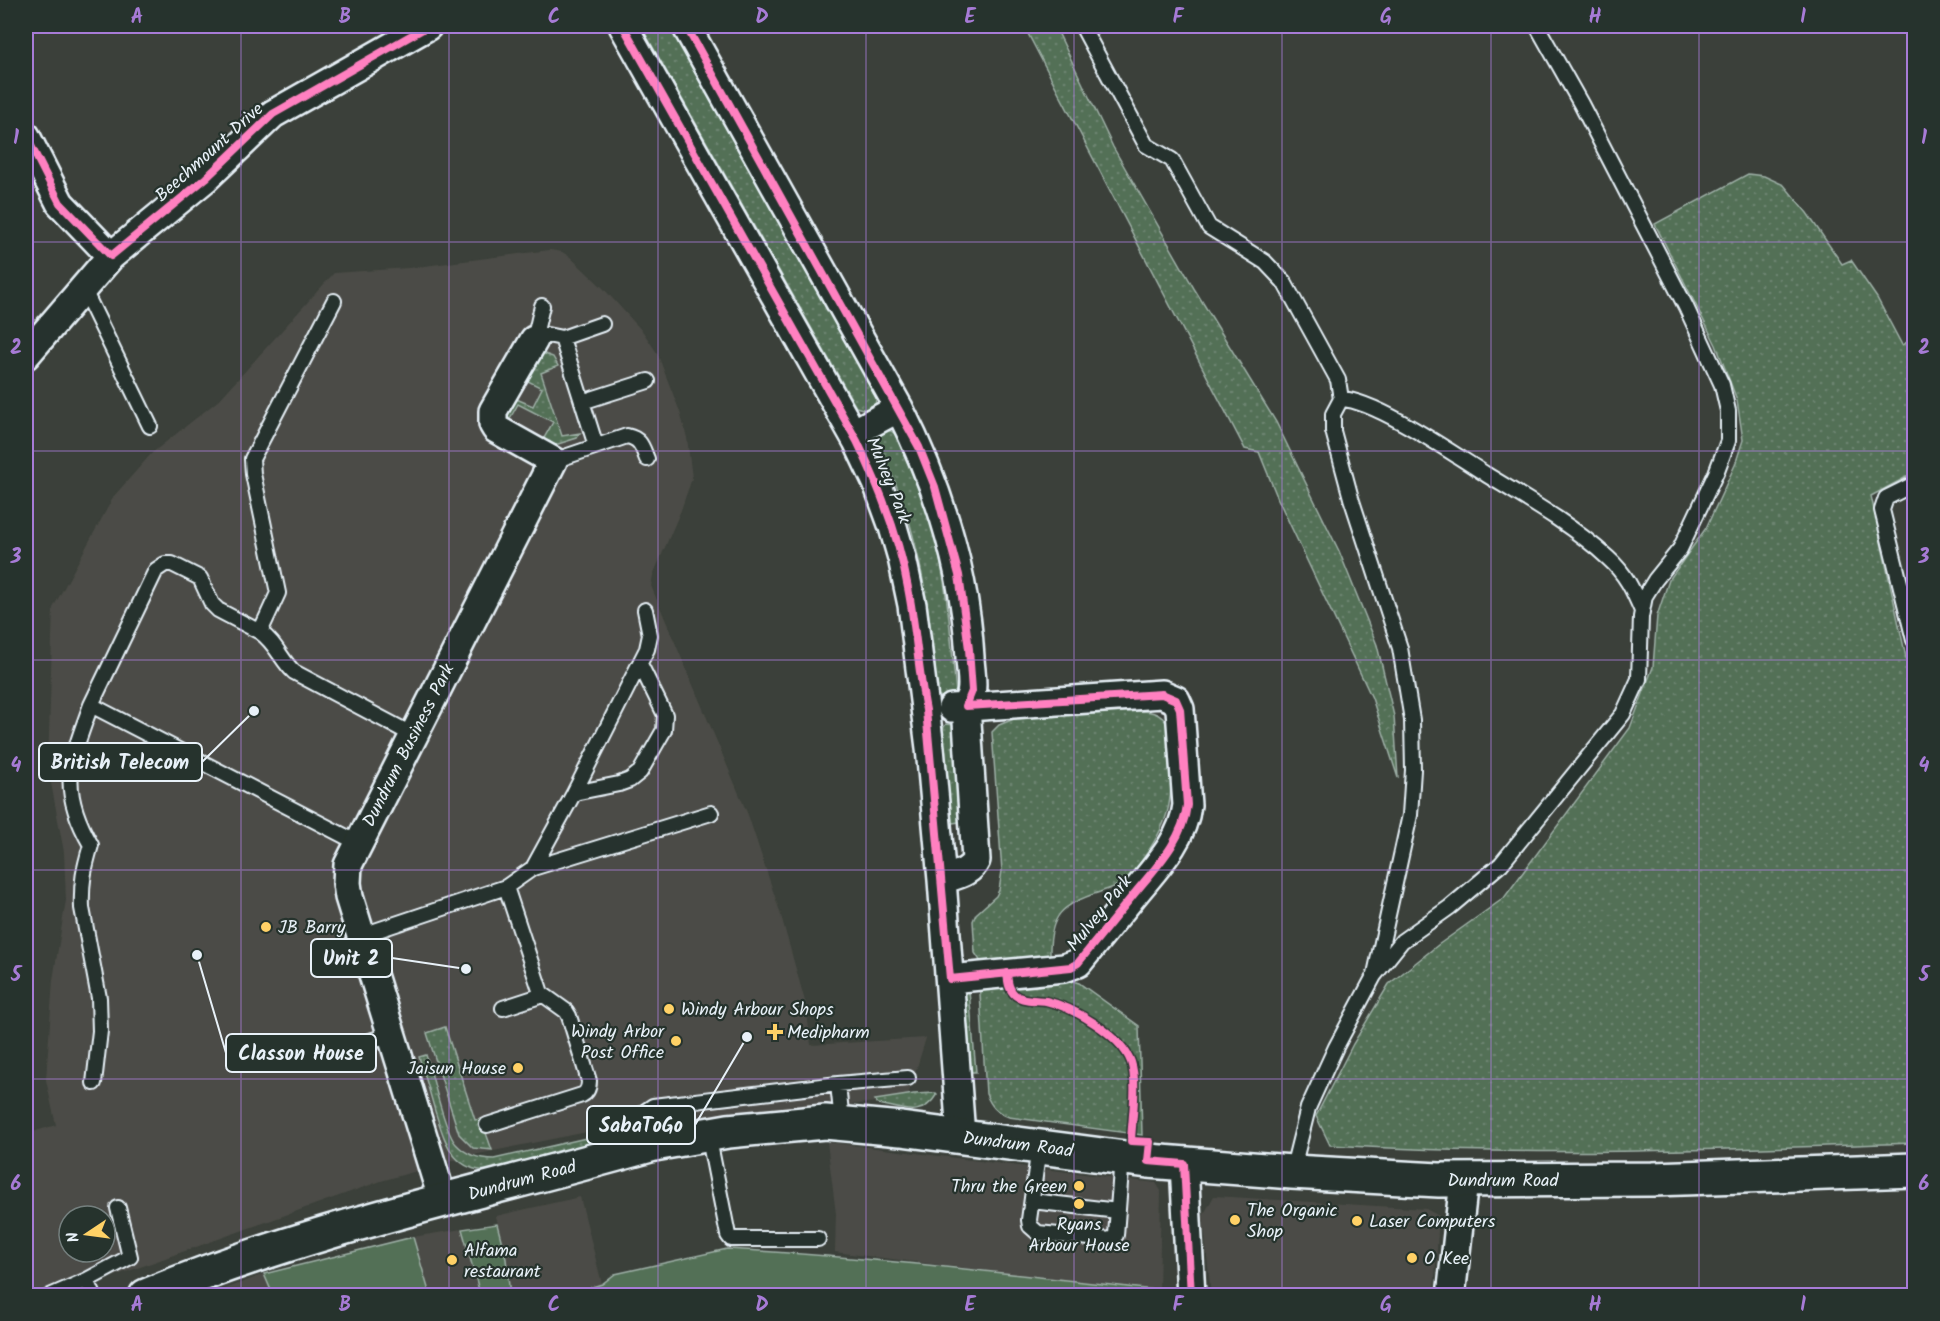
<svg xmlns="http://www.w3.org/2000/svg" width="1940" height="1321" font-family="Kalam,sans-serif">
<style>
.built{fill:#4c4c47;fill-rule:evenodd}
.grass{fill:url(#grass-dots);stroke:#9eb0a7;stroke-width:1.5}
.green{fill:#536f56;stroke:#9eb0a7;stroke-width:1.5}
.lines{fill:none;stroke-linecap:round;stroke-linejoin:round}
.lane-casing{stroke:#e8f1f8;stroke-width:18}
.street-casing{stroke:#e8f1f8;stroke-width:32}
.secondary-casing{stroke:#e8f1f8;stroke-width:38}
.lane{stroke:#26332d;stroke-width:14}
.street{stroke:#26332d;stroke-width:27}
.secondary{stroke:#26332d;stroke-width:33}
.cycleway-casing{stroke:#26332d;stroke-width:11}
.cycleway{stroke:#ff80c0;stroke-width:8}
.grid{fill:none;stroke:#a77bd6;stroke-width:1.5;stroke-opacity:0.55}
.poi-dot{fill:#ffd166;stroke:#26332d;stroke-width:2}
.labels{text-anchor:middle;stroke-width:4.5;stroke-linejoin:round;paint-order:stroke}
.street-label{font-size:18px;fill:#e8f1f8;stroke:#26332d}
.poi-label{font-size:18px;fill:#e8f1f8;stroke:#26332d;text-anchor:start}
.leader{fill:none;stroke:#e8f1f8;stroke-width:2}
.callout-dot{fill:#e8f1f8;stroke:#26332d;stroke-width:2}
.callout{fill:#26332d;stroke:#e8f1f8;stroke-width:2}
.callout-label{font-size:20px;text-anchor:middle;font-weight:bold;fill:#e8f1f8}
.neatline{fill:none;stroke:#a77bd6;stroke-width:2}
.grid-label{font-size:20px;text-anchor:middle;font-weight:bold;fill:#a77bd6}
</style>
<defs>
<pattern id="grass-dots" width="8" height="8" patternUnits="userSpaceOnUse" patternTransform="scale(1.5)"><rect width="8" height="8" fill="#536f56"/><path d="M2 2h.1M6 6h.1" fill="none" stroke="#6c846f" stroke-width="1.8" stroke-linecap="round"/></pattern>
</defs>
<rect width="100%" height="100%" fill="#3b403a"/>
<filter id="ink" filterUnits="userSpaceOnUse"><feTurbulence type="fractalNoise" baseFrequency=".0167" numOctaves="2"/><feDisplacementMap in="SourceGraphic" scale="12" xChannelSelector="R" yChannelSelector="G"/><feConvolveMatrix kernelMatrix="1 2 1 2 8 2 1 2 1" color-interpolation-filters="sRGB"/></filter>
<g filter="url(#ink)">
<!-- built -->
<path class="built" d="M 550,250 L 562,252 L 570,257 L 603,288 L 643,332 L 657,353 L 680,412 L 687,438 L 692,478 L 681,510 L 653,575 L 651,586 L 748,815 L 780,912 L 806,1005 L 811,1045 L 926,1038 L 907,1099 L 602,1129 L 473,1155 L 381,1181 L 112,1277 L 75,1295 L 26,1296 L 26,1134 L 56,1125 L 46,1080 L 53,980 L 66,900 L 64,852 L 48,767 L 53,608 L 114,496 L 152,453 L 219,400 L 334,273 L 409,268 ZM 69,1216 L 105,1216 L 105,1252 L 69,1252 Z
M 827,1142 L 1156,1183 L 1161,1191 L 1159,1292 L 835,1252 L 836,1214 Z
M 1214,1196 L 1426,1209 L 1439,1216 L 1434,1295 L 1211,1295 L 1203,1216 Z
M 580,1197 L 602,1284 L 566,1295 L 510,1295 L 506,1259 L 496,1216 Z
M 462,1229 L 479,1290 L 430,1295 L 413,1237 Z
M 264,1274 L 275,1295 L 207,1296 Z"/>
<!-- grass -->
<path class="grass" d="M 641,26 L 669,26 L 869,384 L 876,398 L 875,407 L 866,410 L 856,407 Z
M 1024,26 L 1055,26 L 1113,147 L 1195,290 L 1276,422 L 1339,551 L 1377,645 L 1394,716 L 1398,778 L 1372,698 L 1278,499 L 1259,452 L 1245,449 Z
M 1748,174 L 1764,176 L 1784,185 L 1807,213 L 1842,264 L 1851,260 L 1877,298 L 1902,345 L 1914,338 L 1914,473 L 1871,496 L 1914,694 L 1914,1143 C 1719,1150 1525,1157 1330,1145 L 1316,1116 L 1353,1044 L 1389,984 L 1438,945 L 1504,898 L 1630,728 L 1653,667 L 1657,616 L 1669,580 L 1706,528 L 1735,465 L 1743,440 L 1737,400 L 1716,345 L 1655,224 Z
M 542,353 L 553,357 L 558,366 L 541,373 L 562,436 L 580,433 L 577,438 L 555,445 L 543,440 L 553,422 L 518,404 L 508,422 L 505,416 L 514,398 L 533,406 L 542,388 L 524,379 Z
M 886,430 L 891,431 L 895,434 C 910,468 925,502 935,537 C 948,588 951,641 956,693 L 949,699 L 939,696 L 937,692 C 933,636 926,582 911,528 C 903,498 890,470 877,442 L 880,432 Z
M 1142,711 C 1159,711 1170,720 1170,738 C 1171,791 1177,810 1145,856 C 1140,863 1135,872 1129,878 C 1121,886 1110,888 1100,892 C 1062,904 1049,915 1050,956 L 983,965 L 975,953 L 973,921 L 976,914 L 996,896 L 999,890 L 1002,871 L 992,732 L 999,725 L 1014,719 Z
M 946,724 L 955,725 L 967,821 L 945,824 L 939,734 Z
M 1066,979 L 1079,983 L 1139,1026 L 1142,1135 L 1009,1117 C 996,1112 991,1106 986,1094 L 980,993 L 987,984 Z
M 969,991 L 976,1072 L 970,1072 L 964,992 Z
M 445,1027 L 475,1120 L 481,1119 L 492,1150 L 473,1148 L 459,1134 L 427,1033 Z
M 426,1055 C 432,1073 445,1133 456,1144 C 466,1155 479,1159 494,1159 L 608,1133 L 592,1144 L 498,1170 C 454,1176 446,1145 435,1111 C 430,1093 425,1075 419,1057 Z
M 936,1093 L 937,1094 C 921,1120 903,1108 878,1104 L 875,1100 L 914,1094 Z"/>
<!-- green -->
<path class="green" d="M 497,1224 L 506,1259 L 510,1295 L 430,1295 L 479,1290 L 462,1229 Z
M 413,1237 L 430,1295 L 273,1295 L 264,1274 Z
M 727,1249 C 874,1257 1019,1275 1165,1291 L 1166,1295 L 566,1295 L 602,1284 L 615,1274 Z"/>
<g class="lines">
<defs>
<path id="lane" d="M 1082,26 L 1146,145 L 1172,160 L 1209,227 L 1265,262 L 1284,282 L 1338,380 L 1341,399
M 83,288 L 150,426
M 334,301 L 252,459 L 253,474 L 278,593 L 260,632 C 276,643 281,660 294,672 L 413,735
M 542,306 L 534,340 L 547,335 L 562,338 L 596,446
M 562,338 L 602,324
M 582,402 L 648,381
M 553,461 L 627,436 C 641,439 642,447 647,459
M 1914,484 L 1886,498 L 1882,510 L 1914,640
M 645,610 L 650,635 L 647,649 L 574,793 L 533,868 L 711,813
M 260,632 L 218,610 L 212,604 L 200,578 L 172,564 L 165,564 L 156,570 L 91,705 L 358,843
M 91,705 C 70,763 58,788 91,845 C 84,869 81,882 82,908 L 99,998 L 100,1031 L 94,1083
M 574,793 L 619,784 L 630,780 L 640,772 L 664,730 L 665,715 L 640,664
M 360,936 L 506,887 L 533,868
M 1375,974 L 1410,815 L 1413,770 L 1412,720 L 1400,648 L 1351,498 L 1333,431 L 1333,414 L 1341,399 C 1376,400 1455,455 1487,475 C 1528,500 1572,525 1608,558 C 1626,574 1633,590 1642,611
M 503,1008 L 543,995
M 344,1049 L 392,1034
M 838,1084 L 842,1122
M 487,1125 L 582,1095 C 588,1092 589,1087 589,1081 L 569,1016 L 566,1011 L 541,993 L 506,887
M 708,1134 L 728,1235 L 731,1239 L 818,1239
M 1039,1147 L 1029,1220 L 1030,1226 L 1038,1233 L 1111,1240 L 1116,1235 L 1122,1157
M 634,1149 L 634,1119 L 653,1106 L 838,1084 L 908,1078
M 1292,1172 L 1308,1108 L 1336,1047 L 1374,976 L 1402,941 L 1450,907 L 1501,864 L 1623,714 L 1639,679 L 1641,617 L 1645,596 L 1655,580 L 1680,549 L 1716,473 L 1728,441 L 1728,411 L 1722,385 L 1686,307 L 1581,104 L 1537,26
M 1032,1201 L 1118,1211
M 87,1280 L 94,1296
M 50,1296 L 87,1280 L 130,1257 L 118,1208"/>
<path id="street" d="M 623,26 L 857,441 L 877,483 L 893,527 L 902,558 L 912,605 L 930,748 L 942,880 L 961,1136
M 686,26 L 899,408 C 938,485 965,569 970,657 C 970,668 974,683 971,694 C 970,698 967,701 966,706 L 976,860 C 970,873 955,875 942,880
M 26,136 L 60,203 L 111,256
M 26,355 L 111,256 L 206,178 L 273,114 L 428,26
M 853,433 L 899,408
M 950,979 L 1064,968 L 1078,963 C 1095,942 1113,920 1130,899 C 1152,871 1183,842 1187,805 L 1180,709 L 1176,700 L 1162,694 L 952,708
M 1184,1164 L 1191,1296
M 443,1201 L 349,897 L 347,883 L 348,865 L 553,461 L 496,429 L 493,424 L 493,411 L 534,340
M 1451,1296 L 1464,1181"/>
<path id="secondary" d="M 146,1296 C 297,1233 457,1198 614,1155 L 654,1144 L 728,1131 L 825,1122 L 901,1129 L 1148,1161 L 1292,1172 L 1439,1180 L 1653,1179 L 1914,1170"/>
</defs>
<!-- lane casing -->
<use href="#lane" class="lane-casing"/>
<!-- street casing -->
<use href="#street" class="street-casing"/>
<!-- secondary casing -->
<use href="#secondary" class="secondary-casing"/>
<!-- lane -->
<use href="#lane" class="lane"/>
<!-- street -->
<use href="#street" class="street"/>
<!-- secondary -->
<use href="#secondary" class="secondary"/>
<defs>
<path id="cycleway" d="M 623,26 L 857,441 C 880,488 899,536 908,588 C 916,628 918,669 926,710 L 950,979 L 1071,967 L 1078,963 C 1095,942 1113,920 1130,899 C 1152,871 1183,842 1187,805 L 1180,709 L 1176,700 L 1162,694 L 966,706 L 972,691 L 969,649 L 959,575 L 935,487 L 919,447 L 686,26
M 26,136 L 60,203 L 111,256 L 206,178 L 273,114 L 428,26
M 1007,973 C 1008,981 1008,989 1015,995 C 1023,1001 1036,1000 1046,1001 C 1073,1007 1121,1035 1131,1062 C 1138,1083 1132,1118 1131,1141 L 1150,1142 L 1148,1161 L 1184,1164 L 1191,1296"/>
</defs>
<!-- cycleway casing -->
<use href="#cycleway" class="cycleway-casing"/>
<!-- cycleway -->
<use href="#cycleway" class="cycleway"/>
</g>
</g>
<!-- grid -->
<path class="grid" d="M 241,26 L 241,1296M 449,26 L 449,1296M 658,26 L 658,1296M 866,26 L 866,1296M 1074,26 L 1074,1296M 1282,26 L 1282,1296M 1491,26 L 1491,1296M 1699,26 L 1699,1296M 26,242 L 1914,242M 26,451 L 1914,451M 26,660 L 1914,660M 26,870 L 1914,870M 26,1079 L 1914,1079"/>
<!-- markers -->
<g class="poi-dot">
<circle cx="266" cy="927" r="6"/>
<circle cx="669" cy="1009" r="6"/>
<path d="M772 1023h6v6h6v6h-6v6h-6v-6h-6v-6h6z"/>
<circle cx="676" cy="1041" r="6"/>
<circle cx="518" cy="1068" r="6"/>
<circle cx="1079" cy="1186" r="6"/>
<circle cx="1079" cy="1204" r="6"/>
<circle cx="1235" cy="1220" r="6"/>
<circle cx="1357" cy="1221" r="6"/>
<circle cx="1412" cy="1258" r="6"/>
<circle cx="452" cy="1260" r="6"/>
</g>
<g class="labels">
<!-- street labels -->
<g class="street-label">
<text transform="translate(209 152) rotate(-42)" y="6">Beechmount Drive</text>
<text transform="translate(889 480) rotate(68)" y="6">Mulvey Park</text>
<text transform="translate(408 745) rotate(-63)" y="6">Dundrum Business Park</text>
<text transform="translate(1099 913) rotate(-51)" y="6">Mulvey Park</text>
<text transform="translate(1018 1144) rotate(7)" y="6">Dundrum Road</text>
<text transform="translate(522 1180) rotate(-15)" y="6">Dundrum Road</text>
<text x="1503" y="1186">Dundrum Road</text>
</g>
<!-- poi labels -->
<g class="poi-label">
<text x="278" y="933">JB Barry</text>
<text x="681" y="1015">Windy Arbour Shops</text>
<text x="664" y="1037" text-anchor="end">Windy Arbor<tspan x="664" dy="21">Post Office</tspan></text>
<text x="787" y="1038">Medipharm</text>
<text x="506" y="1074" text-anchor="end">Jaisun House</text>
<text x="1067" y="1192" text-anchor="end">Thru the Green</text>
<text x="1247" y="1216">The Organic<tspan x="1247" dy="21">Shop</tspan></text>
<text x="1369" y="1227">Laser Computers</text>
<text x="1079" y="1230" text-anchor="middle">Ryans<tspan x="1079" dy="21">Arbour House</tspan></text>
<text x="464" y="1256">Alfama<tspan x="464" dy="21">restaurant</tspan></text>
<text x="1424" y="1264">O Kee</text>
</g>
</g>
<!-- callouts -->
<path class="leader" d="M254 711L202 762M466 969L392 958M197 955L226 1053M747 1037L695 1125"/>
<g class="callout-dot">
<circle cx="254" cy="711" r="6"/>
<circle cx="466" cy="969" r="6"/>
<circle cx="197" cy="955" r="6"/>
<circle cx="747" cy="1037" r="6"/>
</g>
<g class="callout">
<rect x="39" y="743" width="163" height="38" rx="6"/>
<rect x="311" y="939" width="81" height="38" rx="6"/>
<rect x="226" y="1034" width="150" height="38" rx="6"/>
<rect x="587" y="1106" width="108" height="38" rx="6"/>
</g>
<g class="callout-label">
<text x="120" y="769">British Telecom</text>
<text x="351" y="965">Unit 2</text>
<text x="301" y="1060">Classon House</text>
<text x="641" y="1132">SabaToGo</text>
</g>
<!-- margin -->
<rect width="1940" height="1321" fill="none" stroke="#26332d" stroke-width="66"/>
<!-- north arrow -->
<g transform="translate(87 1234) rotate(257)"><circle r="28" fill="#26332d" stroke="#747f7e" stroke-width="1.5"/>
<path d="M0-4.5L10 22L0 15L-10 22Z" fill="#ffd166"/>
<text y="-9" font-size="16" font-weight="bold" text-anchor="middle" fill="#e8f1f8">N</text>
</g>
<rect x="33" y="33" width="1874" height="1255" class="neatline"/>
<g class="grid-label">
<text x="137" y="23">A</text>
<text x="345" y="23">B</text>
<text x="554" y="23">C</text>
<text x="762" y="23">D</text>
<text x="970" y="23">E</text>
<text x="1178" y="23">F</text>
<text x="1386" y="23">G</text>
<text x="1595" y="23">H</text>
<text x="1803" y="23">I</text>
<text x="16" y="144">1</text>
<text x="1924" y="144">1</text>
<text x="16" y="354">2</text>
<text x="1924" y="354">2</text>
<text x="16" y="563">3</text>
<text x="1924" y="563">3</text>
<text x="16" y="772">4</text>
<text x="1924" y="772">4</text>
<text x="16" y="981">5</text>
<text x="1924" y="981">5</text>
<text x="16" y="1190">6</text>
<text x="1924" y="1190">6</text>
<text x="137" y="1311">A</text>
<text x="345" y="1311">B</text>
<text x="554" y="1311">C</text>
<text x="762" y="1311">D</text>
<text x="970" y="1311">E</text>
<text x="1178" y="1311">F</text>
<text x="1386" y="1311">G</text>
<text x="1595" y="1311">H</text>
<text x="1803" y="1311">I</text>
</g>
</svg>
